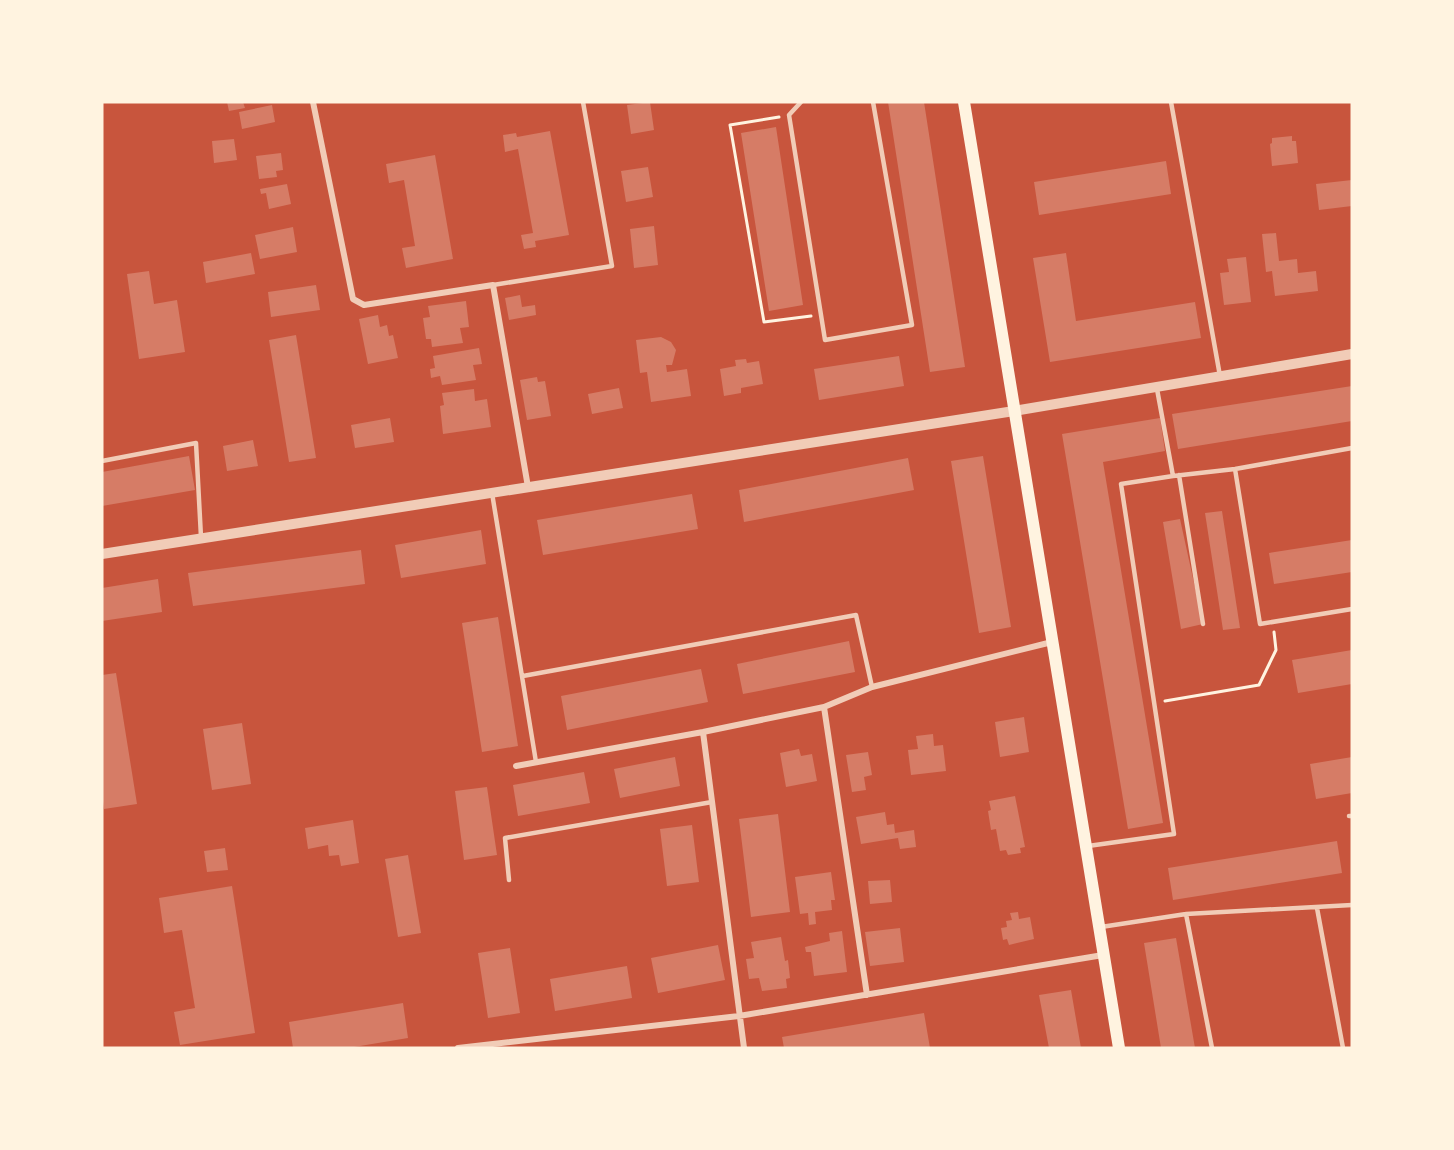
<svg xmlns="http://www.w3.org/2000/svg" width="1454" height="1150" font-family="'Noto Serif',serif">
<style>
.building{fill:#d67c66}
.lines{fill:none;stroke-linecap:round;stroke-linejoin:round}
.path{stroke:#fff3e0;stroke-width:3}
.service{stroke:#f1ccb7;stroke-width:4.5}
.minor{stroke:#f1ccb7;stroke-width:6}
.tertiary{stroke:#f1ccb7;stroke-width:10}
.secondary{stroke:#fff3e0;stroke-width:12}
</style>
<rect width="100%" height="100%" fill="#c8553d"/>
<!-- building -->
<path class="building" d="M 227,102 L 243,102 L 245,108 L 229,111 Z
M 650,102 L 654,130 L 631,134 L 627,105 Z
M 888,102 L 924,102 L 965,367 L 930,372 Z
M 272,105 L 275,122 L 242,129 L 239,112 Z
M 776,127 L 803,305 L 769,311 L 741,133 Z
M 550,131 L 569,235 L 535,241 L 536,247 L 524,249 L 521,235 L 533,233 L 518,149 L 505,152 L 503,135 L 516,133 L 517,137 Z
M 1292,136 L 1292,141 L 1296,141 L 1298,163 L 1272,166 L 1270,144 L 1272,143 L 1272,138 Z
M 234,139 L 237,160 L 214,163 L 212,141 Z
M 281,153 L 283,170 L 276,171 L 277,177 L 259,179 L 256,156 Z
M 435,155 L 453,259 L 406,268 L 402,248 L 415,246 L 404,180 L 389,183 L 386,164 Z
M 1166,161 L 1171,194 L 1039,215 L 1034,182 Z
M 648,167 L 653,197 L 626,202 L 621,171 Z
M 1352,180 L 1352,206 L 1319,210 L 1316,184 Z
M 287,184 L 291,204 L 269,209 L 266,193 L 261,194 L 260,189 Z
M 654,226 L 658,265 L 634,268 L 630,229 Z
M 293,227 L 297,252 L 260,259 L 255,235 Z
M 1276,233 L 1279,261 L 1297,259 L 1298,273 L 1316,271 L 1318,291 L 1275,296 L 1272,271 L 1266,272 L 1262,234 Z
M 251,253 L 255,274 L 206,283 L 203,262 Z
M 1066,253 L 1076,321 L 1195,302 L 1201,338 L 1050,362 L 1033,258 Z
M 1246,257 L 1251,302 L 1224,305 L 1220,273 L 1229,272 L 1227,259 Z
M 149,271 L 154,304 L 177,300 L 185,352 L 139,359 L 127,274 Z
M 316,285 L 320,310 L 271,317 L 268,292 Z
M 520,295 L 522,307 L 535,305 L 536,315 L 509,320 L 505,298 Z
M 466,301 L 469,327 L 460,328 L 463,343 L 432,347 L 431,339 L 426,339 L 423,318 L 430,317 L 428,306 Z
M 378,315 L 380,327 L 387,325 L 389,336 L 393,335 L 398,358 L 368,364 L 359,319 Z
M 296,335 L 316,458 L 289,462 L 269,340 Z
M 661,337 L 671,342 L 676,350 L 672,365 L 666,365 L 667,372 L 687,369 L 691,396 L 651,402 L 647,372 L 640,373 L 636,340 Z
M 479,348 L 482,364 L 473,365 L 476,380 L 442,385 L 440,376 L 431,378 L 430,369 L 435,368 L 433,356 Z
M 899,356 L 904,386 L 819,400 L 814,369 Z
M 746,359 L 747,363 L 759,361 L 763,384 L 741,388 L 741,393 L 724,396 L 720,369 L 736,366 L 735,360 Z
M 537,377 L 538,382 L 545,381 L 551,416 L 527,420 L 520,380 Z
M 1352,386 L 1352,421 L 1178,449 L 1172,414 Z
M 619,388 L 623,408 L 592,414 L 588,394 Z
M 474,389 L 475,401 L 487,399 L 491,427 L 443,434 L 440,406 L 444,405 L 442,393 Z
M 390,418 L 394,442 L 355,448 L 351,425 Z
M 1160,418 L 1165,451 L 1103,462 L 1163,823 L 1128,829 L 1062,434 Z
M 253,440 L 258,466 L 227,471 L 223,446 Z
M 189,456 L 195,490 L 102,506 L 102,472 Z
M 983,456 L 1011,627 L 979,633 L 951,461 Z
M 908,458 L 914,490 L 744,522 L 739,490 Z
M 692,494 L 698,529 L 543,555 L 537,520 Z
M 1222,511 L 1240,628 L 1223,630 L 1205,513 Z
M 1180,519 L 1203,624 L 1181,629 L 1163,522 Z
M 481,530 L 486,564 L 401,578 L 395,545 Z
M 1352,540 L 1352,572 L 1274,584 L 1269,553 Z
M 361,550 L 365,584 L 193,606 L 188,573 Z
M 158,579 L 162,612 L 102,621 L 102,588 Z
M 498,617 L 518,746 L 482,752 L 462,623 Z
M 849,641 L 855,672 L 743,694 L 737,664 Z
M 1352,650 L 1352,684 L 1298,693 L 1292,660 Z
M 701,669 L 708,702 L 567,730 L 561,696 Z
M 116,673 L 137,804 L 104,809 L 102,794 L 102,675 Z
M 1024,717 L 1029,752 L 1000,757 L 995,722 Z
M 242,723 L 251,784 L 212,790 L 203,729 Z
M 933,734 L 934,746 L 943,745 L 946,771 L 911,775 L 908,750 L 918,749 L 916,736 Z
M 799,749 L 801,756 L 812,754 L 817,781 L 786,787 L 780,753 Z
M 868,752 L 872,775 L 864,777 L 866,790 L 852,792 L 846,755 Z
M 675,757 L 680,786 L 620,798 L 614,769 Z
M 1352,757 L 1352,793 L 1316,799 L 1310,764 Z
M 584,772 L 590,803 L 518,816 L 513,785 Z
M 487,787 L 497,855 L 464,860 L 455,791 Z
M 1015,796 L 1025,847 L 1020,848 L 1021,853 L 1008,855 L 1006,850 L 1000,851 L 996,829 L 991,830 L 988,811 L 991,810 L 989,801 Z
M 885,812 L 887,825 L 894,824 L 895,833 L 914,830 L 916,847 L 900,849 L 898,838 L 861,844 L 856,817 Z
M 778,814 L 790,912 L 751,917 L 739,819 Z
M 353,820 L 359,863 L 341,866 L 339,855 L 329,856 L 328,845 L 308,849 L 305,828 Z
M 692,825 L 699,882 L 667,886 L 660,829 Z
M 1337,841 L 1342,873 L 1173,900 L 1168,868 Z
M 225,848 L 228,870 L 207,872 L 204,851 Z
M 408,855 L 421,933 L 398,937 L 385,859 Z
M 831,872 L 835,900 L 831,900 L 832,910 L 815,912 L 816,924 L 809,925 L 808,913 L 800,914 L 795,877 Z
M 890,880 L 892,902 L 870,904 L 868,881 Z
M 232,886 L 255,1033 L 180,1045 L 174,1012 L 195,1008 L 182,930 L 164,933 L 159,898 Z
M 1018,912 L 1019,919 L 1030,917 L 1034,939 L 1009,945 L 1007,939 L 1003,940 L 1001,928 L 1007,927 L 1006,921 L 1012,920 L 1010,913 Z
M 900,928 L 904,962 L 870,966 L 865,932 Z
M 842,931 L 847,972 L 814,976 L 811,952 L 806,952 L 805,947 L 830,941 L 829,933 Z
M 781,937 L 785,961 L 788,960 L 790,978 L 786,979 L 787,988 L 762,991 L 759,978 L 749,979 L 746,959 L 754,958 L 751,942 Z
M 1176,938 L 1195,1048 L 1161,1048 L 1144,943 Z
M 718,945 L 725,980 L 658,993 L 651,958 Z
M 510,948 L 520,1013 L 488,1018 L 478,953 Z
M 627,966 L 632,998 L 555,1011 L 550,979 Z
M 1071,990 L 1081,1048 L 1049,1048 L 1039,995 Z
M 403,1003 L 408,1038 L 348,1048 L 293,1048 L 289,1022 Z
M 924,1013 L 930,1048 L 784,1048 L 782,1037 Z"/>
<g class="lines">
<!-- path -->
<path class="path" d="M 779,117 L 730,125 L 764,322 L 811,316
M 1165,701 L 1259,685 L 1276,650 L 1274,632"/>
<!-- service -->
<path class="service" d="M 801,102 L 789,115 L 825,340 L 912,325 L 873,102
M 1171,102 L 1220,376
M 493,285 L 612,266 L 583,102
M 102,461 L 196,443 L 201,537
M 1235,469 L 1260,624 L 1352,609
M 1179,475 L 1203,624
M 1173,476 L 1235,469 L 1352,448
M 492,493 L 536,762
M 523,676 L 856,615 L 872,687
M 1349,816 L 1352,816
M 1088,846 L 1174,834 L 1121,484 L 1173,476 L 1157,389
M 509,880 L 505,838 L 712,802
M 1317,908 L 1343,1048
M 1186,914 L 1212,1048
M 1101,927 L 1186,914 L 1352,905"/>
<!-- minor -->
<path class="minor" d="M 313,102 L 353,299 L 364,305 L 493,285 L 528,487
M 824,707 L 867,995
M 703,732 L 744,1048
M 516,766 L 703,732 L 824,707 L 872,687 L 1052,642
M 458,1048 L 739,1016 L 1103,955"/>
<!-- tertiary -->
<path class="tertiary" d="M 102,554 L 1014,411 L 1352,354"/>
<!-- secondary -->
<path class="secondary" d="M 964,102 L 1119,1048"/>
</g>
<!-- border -->
<rect width="1454" height="1150" fill="none" stroke="#fff3e0" stroke-width="207"/>
</svg>
